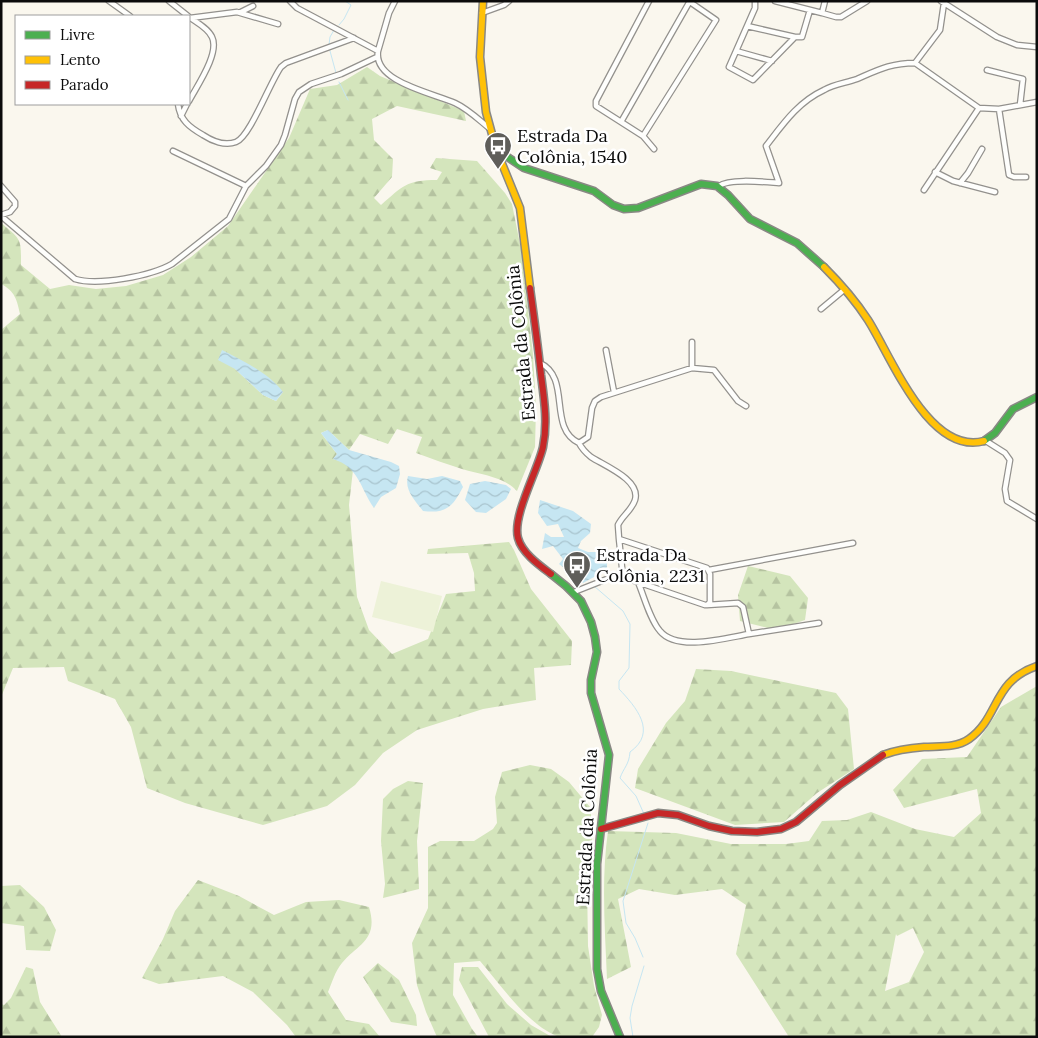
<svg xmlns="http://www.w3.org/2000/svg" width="1038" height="1038" font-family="Lora,serif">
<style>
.forest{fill:url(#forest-firs);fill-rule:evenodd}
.pitch{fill:#edf2d8}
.water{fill:url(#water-waves)}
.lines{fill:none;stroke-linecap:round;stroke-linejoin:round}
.stream{stroke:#c6e6f2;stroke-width:1}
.street-casing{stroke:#93918d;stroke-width:7}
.fast-casing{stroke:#898884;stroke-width:9}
.slow-casing{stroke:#898884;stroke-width:9}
.jam-casing{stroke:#898884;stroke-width:9}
.street{stroke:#fefefc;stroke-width:4.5}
.fast{stroke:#4caf50;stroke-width:6}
.slow{stroke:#ffc107;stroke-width:6}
.jam{stroke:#c62828;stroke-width:6}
.labels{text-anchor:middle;stroke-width:5;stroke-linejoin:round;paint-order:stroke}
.poi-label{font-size:18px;fill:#0b0b0b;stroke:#fff;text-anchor:start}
.street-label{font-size:18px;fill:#0b0b0b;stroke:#fff}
</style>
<defs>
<pattern id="forest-firs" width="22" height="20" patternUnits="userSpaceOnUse" patternTransform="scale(1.25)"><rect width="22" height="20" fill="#d4e5bc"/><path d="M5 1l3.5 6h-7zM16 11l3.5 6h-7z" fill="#b5c3a0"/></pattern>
<pattern id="water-waves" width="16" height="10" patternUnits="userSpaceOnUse" patternTransform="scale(1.25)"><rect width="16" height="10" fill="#c6e6f2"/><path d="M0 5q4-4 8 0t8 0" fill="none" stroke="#a9c4ce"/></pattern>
</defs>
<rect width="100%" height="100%" fill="#faf7ee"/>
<!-- forest -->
<path class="forest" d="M 367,67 L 380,76 L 464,111 L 466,121 L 397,106 L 372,119 L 374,140 L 393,159 L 392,177 L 374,198 L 381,205 C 403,186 406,180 437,180 L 442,172 L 430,168 L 436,158 L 477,161 L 505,193 L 512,204 L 521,249 L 533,354 L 536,408 L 535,447 L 517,491 C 503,476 481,475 462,469 C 447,464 432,459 416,453 L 422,437 L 397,429 L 388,444 L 360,434 L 349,450 L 328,430 L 321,433 L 337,454 L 333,459 L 344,462 L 353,470 L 349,505 L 357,597 L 369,630 L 392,654 L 428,639 L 446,594 L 475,591 L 474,573 L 468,553 L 427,554 L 428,549 L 509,542 L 514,550 L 531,589 L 572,641 L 571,665 L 534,668 L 536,700 L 483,709 L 417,730 L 383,753 L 355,785 L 327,806 L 263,825 L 185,803 L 147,788 L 131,727 L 115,699 L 68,681 L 64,667 L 13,668 L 1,697 L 1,330 L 20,314 C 17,300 15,291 1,284 L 1,223 C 22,240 21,239 21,265 L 50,289 L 69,285 L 96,289 L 126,286 L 163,275 L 191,257 L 228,226 L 289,138 L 310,89 L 337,85 ZM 235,369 L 283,392 L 276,401 L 263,395 Z
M 748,566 L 790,576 L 808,598 L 805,620 L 776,630 L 740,621 L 738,595 Z
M 696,669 L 731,671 L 836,693 L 848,709 L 854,769 L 817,793 L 784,822 L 735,825 L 635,788 L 638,769 L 666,723 L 685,701 Z
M 1037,686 L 1037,1037 L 789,1037 L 736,954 L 746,905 L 722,889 L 675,895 L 639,889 L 618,899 L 631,967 L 607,979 C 605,930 601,880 608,831 L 676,833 L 731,844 L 786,844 L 809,841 L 822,821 L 847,820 L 871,812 L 915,829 L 954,837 L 981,813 L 977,789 L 904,808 L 893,790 L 922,759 L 967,757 L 1001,707 ZM 913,928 L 924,952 L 909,982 L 885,991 L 896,934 L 897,936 Z
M 530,765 L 551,769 L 569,782 L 590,807 L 593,831 L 587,880 L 588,946 L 594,986 L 602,1015 L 599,1027 L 592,1037 C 582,1037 567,1038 557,1036 C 528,1025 500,984 480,961 L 454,963 L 453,995 L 472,1029 L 478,1037 L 437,1037 L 426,1012 L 417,985 L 412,943 L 428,908 L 428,847 L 440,841 L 474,841 L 493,829 L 497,823 L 495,797 L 502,772 Z
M 408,781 L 423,783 L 417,841 L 419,889 L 383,898 L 385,884 L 381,841 L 383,799 L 393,789 Z
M 198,880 L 239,896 L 274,915 L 306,902 L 339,900 L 369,907 C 379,940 358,944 342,963 C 335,971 332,983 328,992 L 346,1020 L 369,1024 L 380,1037 L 296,1037 L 287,1025 L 253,992 L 223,976 L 159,984 L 142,978 L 163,939 L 175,911 Z
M 20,885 L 44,907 L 56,930 L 50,951 L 26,950 L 24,926 L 1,923 L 1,886 Z
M 378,963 L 399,980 L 416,1015 L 417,1026 L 391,1022 L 363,977 Z
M 26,967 L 33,969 L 40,1002 L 62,1037 L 1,1037 L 1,1004 L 4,1005 L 11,998 Z
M 462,967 L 478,967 L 507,1004 L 531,1025 L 552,1037 L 489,1037 L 459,980 Z"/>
<!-- pitch -->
<path class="pitch" d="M 381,581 L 442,596 L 433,632 L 372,617 Z"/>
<!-- water -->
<path class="water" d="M 222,350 C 243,361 269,373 283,392 L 276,401 L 263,395 L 235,369 L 218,360 Z
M 328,430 L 349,450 L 391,462 L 399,466 L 400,474 L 396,488 L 381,497 L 374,508 C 360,488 359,467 333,459 L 337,454 L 321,433 Z
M 408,476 L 427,479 L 442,476 L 460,481 L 463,487 C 453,506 447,514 423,511 C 415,500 404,490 408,476 Z
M 485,481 L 506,485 L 511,489 L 506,499 L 486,513 L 476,512 L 465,500 L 470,484 Z
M 540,500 L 573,511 L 591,524 L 590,533 L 581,541 L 578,548 L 588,552 L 597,552 L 607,562 L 607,570 L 583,583 L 559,564 L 563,559 L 553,546 L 542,549 L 545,533 L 551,537 L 564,537 L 558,524 L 547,526 L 538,513 Z"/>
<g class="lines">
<!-- stream -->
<path class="stream" d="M 339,25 L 344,19 L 351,5 L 345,1
M 329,45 L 330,37 L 334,30
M 330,51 L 336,73
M 339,82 L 348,100
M 594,586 L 623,611 L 630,624 L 629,668 L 619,681 L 619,689 C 636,707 658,732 630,752 C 629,765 624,767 620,778 L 636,796 L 644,814
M 643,957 L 635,938 L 626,923 L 623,901 L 648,823
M 633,1037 L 630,1018 L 632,1006 L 644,966"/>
<defs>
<path id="street" d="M 109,1 L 130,16
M 169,1 L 188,16
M 290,1 L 297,8 L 378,51
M 395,1 L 389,13 L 378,51 C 373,82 433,93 455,103 C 468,109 478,119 489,128
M 649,1 L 596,101 L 596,106 L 643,136 L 654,149
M 755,1 L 755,8 L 729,67 L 753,80 L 795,37 L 802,37 L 810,10
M 775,1 L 822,13
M 825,1 L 822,13 L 836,17 L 841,17 L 867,1
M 941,1 L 997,37 L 1017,45 L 1037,47
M 241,12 L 253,6
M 482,13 L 504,5 L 509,1
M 189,17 C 196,22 208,28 212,37 C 220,53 197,86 189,101
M 190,18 L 237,12 L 278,24
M 747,26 L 795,37
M 736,51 L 772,61
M 915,63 L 979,108 L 999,109 L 1037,102
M 987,70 L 1023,79 L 1020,105
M 178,104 C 180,120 189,127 203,135 C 212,141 225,146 236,142 C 250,137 270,82 281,67 L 286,63 L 354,38
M 999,109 L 1009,175 L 1014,177 L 1026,177
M 181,116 L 187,104
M 621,122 L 690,1
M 643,136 L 716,20 L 690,2
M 173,151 L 246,186
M 935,172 L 953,181 L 995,192
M 960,183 L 968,173 L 982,149
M 1,186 L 15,202 L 15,206 L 10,212 L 1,215
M 719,186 C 730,178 765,182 779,183 L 766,146 C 783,124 798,102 824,90 C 834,84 846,83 857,79 C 878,70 891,63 915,63 L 940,30 L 944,3
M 924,190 L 979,108
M 1,216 L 75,279 C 98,286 151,276 172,264 L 229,219 L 246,186 L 266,166 L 281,145 L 285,135 L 295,99 L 299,92 L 311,84 L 341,74 L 377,57
M 821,309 L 845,289
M 606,350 L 614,392
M 540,363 C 572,378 547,428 579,443 L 588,437 L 592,408 L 595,401 L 601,397 L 692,368 L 714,370 L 738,401 L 746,406
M 692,368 L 692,342
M 986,441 L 1005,453 L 1010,460 L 1005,489 L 1007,501 L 1037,519
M 619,539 L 623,577
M 709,570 L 853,543
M 638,582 C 644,596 650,620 660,631 C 677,652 726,638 749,634
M 574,592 L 617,575 L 705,605 L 707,605 L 710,602 L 710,574 L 707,568 L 619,539 L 618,525 C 622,516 632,510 635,500 C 641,480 605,466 591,457 C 586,453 582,449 579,443
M 707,605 L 738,603 L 743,607 L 749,634 L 819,623"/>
<path id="fast" d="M 497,150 L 524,168 L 594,191 L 613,205 L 624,209 L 638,208 L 701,184 L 717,186 L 728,195 L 750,219 L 797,243 L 824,267
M 984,441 L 995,433 L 1013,409 L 1037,397
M 551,574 L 566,586 L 581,601 L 591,622 L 595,637 L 597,652 L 591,680 L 591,693 L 609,755 L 597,864 L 597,969 L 601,991 L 620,1037"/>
<path id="slow" d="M 483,1 L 480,57 L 486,112 L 496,149 L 520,208 L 530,288
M 824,267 C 840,283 855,300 868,320 C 891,356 929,456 984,441
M 883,755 C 896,750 910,748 924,747 C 939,746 956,748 969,739 C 1000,717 992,681 1037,666"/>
<path id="jam" d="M 530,288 C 534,317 538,346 541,375 C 544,398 548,423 543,447 C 538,470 512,516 518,538 C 522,553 539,565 551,574
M 601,829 L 658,813 L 678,815 L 709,826 L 732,831 L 757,832 L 781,829 L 796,822 L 840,785 L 883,755"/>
</defs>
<!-- street casing -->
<use href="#street" class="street-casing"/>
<!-- fast casing -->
<use href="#fast" class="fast-casing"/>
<!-- slow casing -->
<use href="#slow" class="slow-casing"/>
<!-- jam casing -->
<use href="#jam" class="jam-casing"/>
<!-- street -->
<use href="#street" class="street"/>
<!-- fast -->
<use href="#fast" class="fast"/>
<!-- slow -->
<use href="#slow" class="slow"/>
<!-- jam -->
<use href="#jam" class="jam"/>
</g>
<!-- icons -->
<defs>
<symbol id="bus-pin" viewBox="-11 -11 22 30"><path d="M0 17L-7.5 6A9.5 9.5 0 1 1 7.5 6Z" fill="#5f5e5a" stroke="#fff"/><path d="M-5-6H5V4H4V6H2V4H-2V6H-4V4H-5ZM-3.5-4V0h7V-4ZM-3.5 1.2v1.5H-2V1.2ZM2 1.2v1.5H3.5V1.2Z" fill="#fff"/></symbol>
</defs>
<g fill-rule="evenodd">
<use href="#bus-pin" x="482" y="130" width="32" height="43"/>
<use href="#bus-pin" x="561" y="549" width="32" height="43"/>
</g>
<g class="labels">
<!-- poi labels -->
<g class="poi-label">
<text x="517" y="142">Estrada Da<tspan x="517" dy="21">Colônia, 1540</tspan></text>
<text x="596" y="561">Estrada Da<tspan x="596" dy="21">Colônia, 2231</tspan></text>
</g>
<!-- street labels -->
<g class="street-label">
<text transform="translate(521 343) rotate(-96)" y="6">Estrada da Colônia</text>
<text transform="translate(587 827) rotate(-87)" y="6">Estrada da Colônia</text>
</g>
</g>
<!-- border -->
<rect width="1038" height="1038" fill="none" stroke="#0b0b0b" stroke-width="5"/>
<!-- legend -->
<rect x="15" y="15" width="175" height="90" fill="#ffffff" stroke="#9d9d9d"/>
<rect x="25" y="31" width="25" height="8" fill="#4caf50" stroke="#9d9d9d"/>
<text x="60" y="40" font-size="15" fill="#0b0b0b">Livre</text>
<rect x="25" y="56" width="25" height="8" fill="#ffc107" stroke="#9d9d9d"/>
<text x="60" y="65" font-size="15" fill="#0b0b0b">Lento</text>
<rect x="25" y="81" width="25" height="8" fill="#c62828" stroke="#9d9d9d"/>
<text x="60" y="90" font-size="15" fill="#0b0b0b">Parado</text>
</svg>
